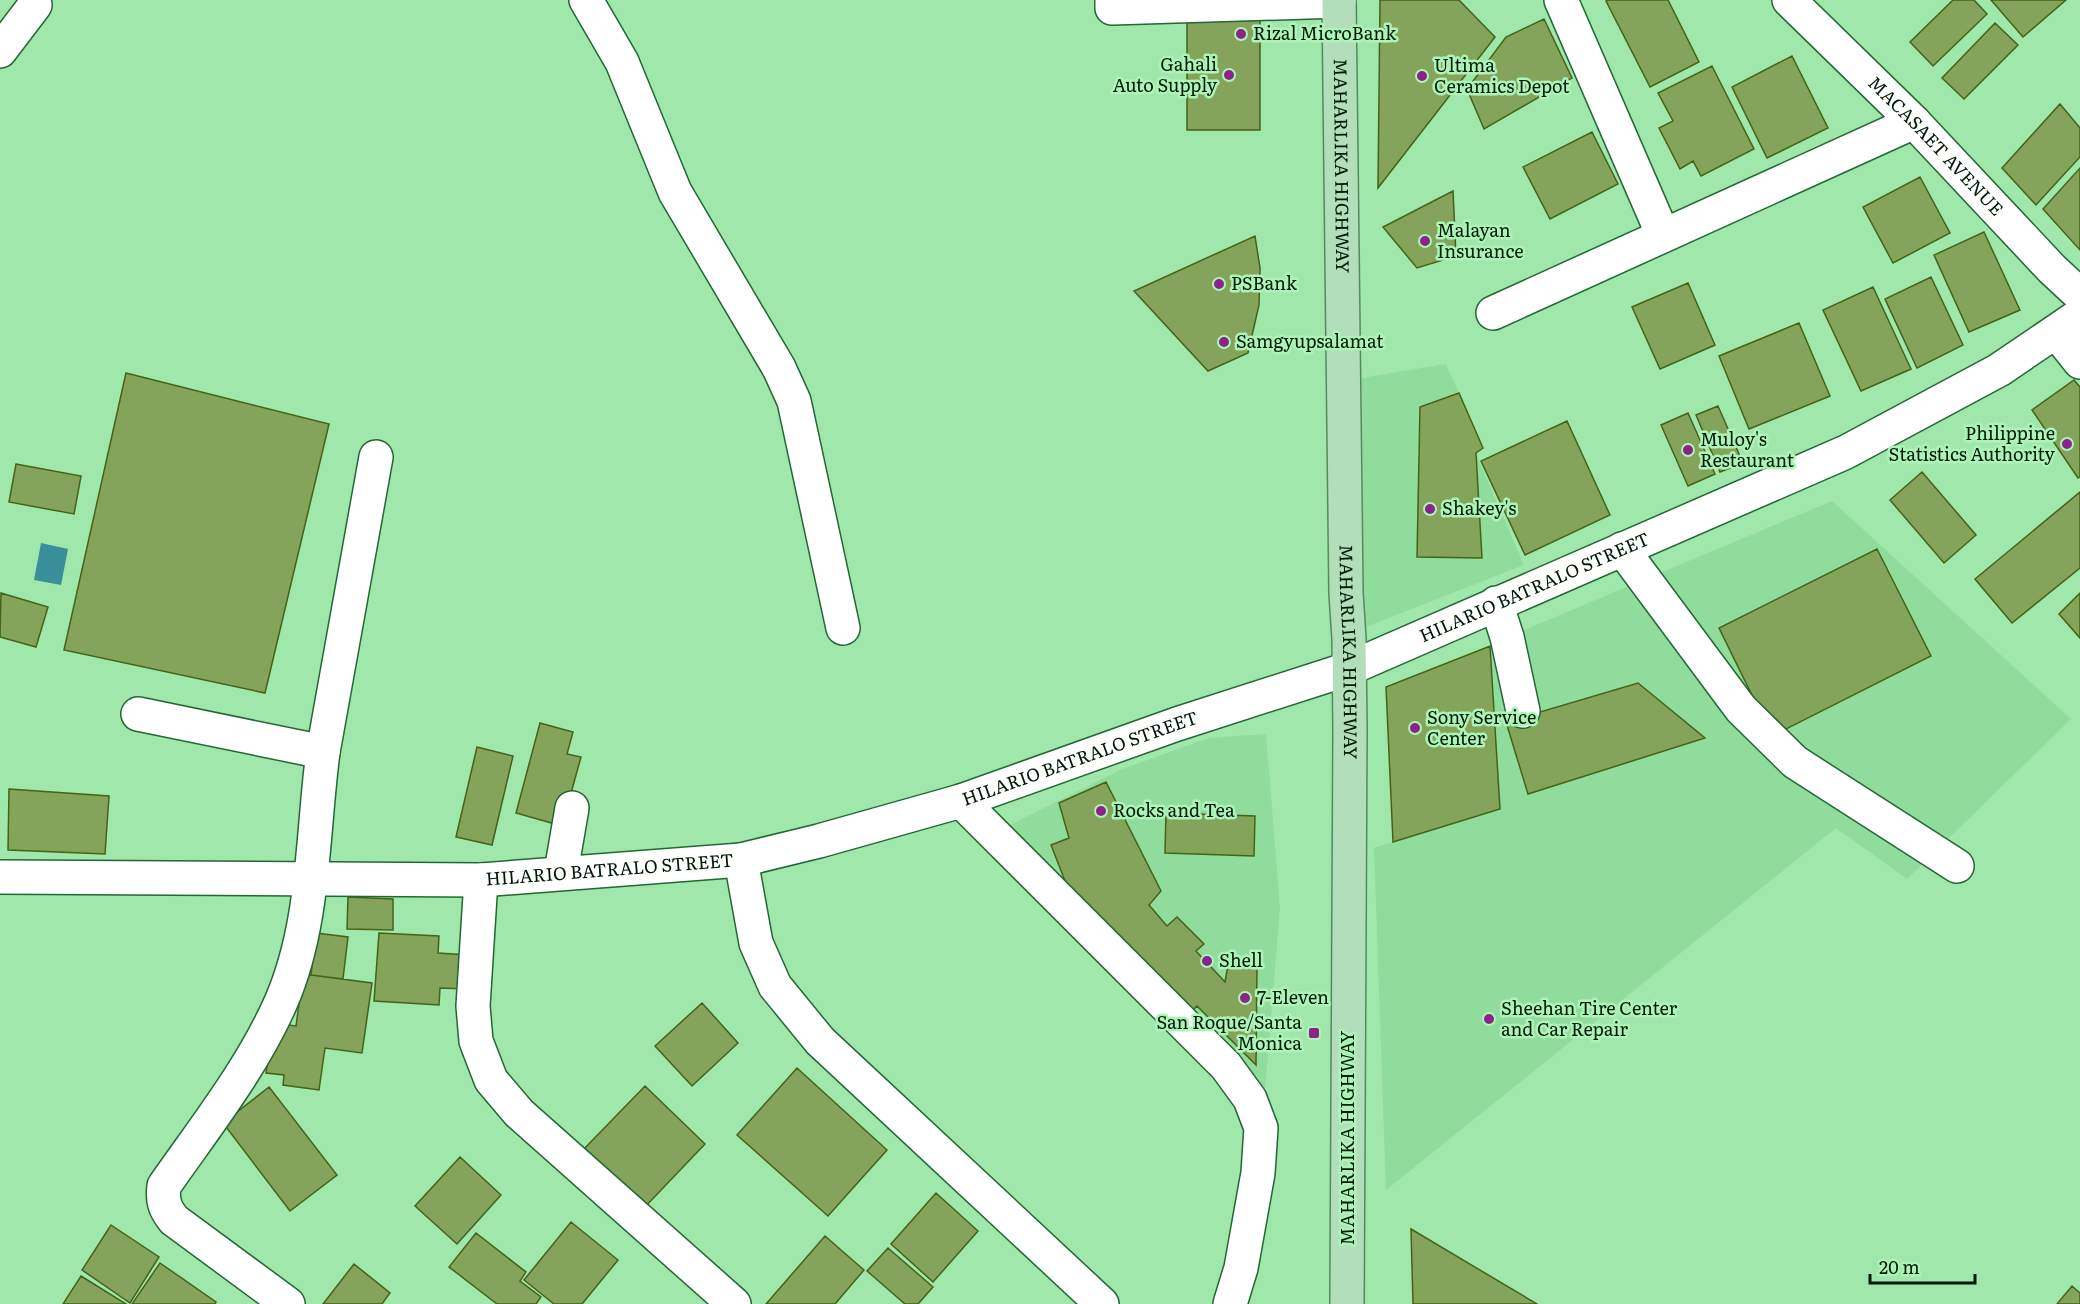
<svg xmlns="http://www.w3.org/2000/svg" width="2080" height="1304" font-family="Literata,serif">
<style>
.built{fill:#8fdc9c}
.water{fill:#3a8f9b}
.building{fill:#83a45a;stroke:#456317;stroke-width:1.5}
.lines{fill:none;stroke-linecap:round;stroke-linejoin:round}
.minor-casing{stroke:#226834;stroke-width:36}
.major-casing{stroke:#538b5d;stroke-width:36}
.minor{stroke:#fff;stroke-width:33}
.major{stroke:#b2deba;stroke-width:33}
.poi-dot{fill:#8b2389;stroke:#adf4b8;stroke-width:2}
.labels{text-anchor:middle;stroke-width:5;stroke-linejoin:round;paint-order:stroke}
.poi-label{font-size:18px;fill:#001905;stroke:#adf4b8;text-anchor:start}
.street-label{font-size:18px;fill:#001905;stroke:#adf4b8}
</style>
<rect width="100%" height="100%" fill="#a0e7ac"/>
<!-- built -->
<path class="built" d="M 1446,364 L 1483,448 L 1476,454 L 1524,565 L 1358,630 L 1362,378 Z
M 1832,501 L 2071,719 L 1907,879 L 1836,828 L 1386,1190 L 1374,848 L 1500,809 L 1490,646 L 1507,637 Z
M 1266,734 L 1280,908 L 1265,1089 L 1006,827 L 1122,769 L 1209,738 Z"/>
<!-- water -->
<path class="water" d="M 41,543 L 68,549 L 61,585 L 34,580 Z"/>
<!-- building -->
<path class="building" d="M 1380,0 L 1459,0 L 1495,37 L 1378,188 Z
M 1608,0 L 1668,0 L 1699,62 L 1650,87 L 1606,1 Z
M 1953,0 L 1974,0 L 1987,14 L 1933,66 L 1910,42 Z
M 1991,0 L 2066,0 L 2023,37 Z
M 1544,19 L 1572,78 L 1484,129 L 1467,89 L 1506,37 Z
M 1187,20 L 1260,20 L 1260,130 L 1187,130 Z
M 1995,23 L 2018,45 L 1964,99 L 1942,78 Z
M 1792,56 L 1828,128 L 1767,158 L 1732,87 Z
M 1712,66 L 1754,149 L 1701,176 L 1693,161 L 1680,169 L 1659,128 L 1673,121 L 1658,93 Z
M 2060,104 L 2080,128 L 2080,157 L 2036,205 L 2002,168 Z
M 1592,132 L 1618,184 L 1550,219 L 1523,167 Z
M 2080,168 L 2080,250 L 2043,209 Z
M 1920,177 L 1950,233 L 1893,263 L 1863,207 Z
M 1453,191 L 1456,256 L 1417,268 L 1383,227 Z
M 1984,232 L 2020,310 L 1969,332 L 1934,255 Z
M 1255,236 L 1260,268 L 1259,305 L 1248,353 L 1208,371 L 1134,291 Z
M 1931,277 L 1963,345 L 1917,368 L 1885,299 Z
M 1688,283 L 1715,345 L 1660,369 L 1632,307 Z
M 1873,287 L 1911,369 L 1861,391 L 1823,310 Z
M 1799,323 L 1830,396 L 1749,429 L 1719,356 Z
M 126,373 L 329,424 L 265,693 L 64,650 Z
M 2074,380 L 2080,387 L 2080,477 L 2078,478 L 2032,410 Z
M 1459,393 L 1483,448 L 1476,453 L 1482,558 L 1417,557 L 1420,407 Z
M 1718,406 L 1743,463 L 1720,472 L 1696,415 Z
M 1688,413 L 1715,474 L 1688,486 L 1661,425 Z
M 1567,421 L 1610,515 L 1525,555 L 1481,461 Z
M 16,464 L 81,476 L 74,514 L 9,502 Z
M 1922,472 L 1976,535 L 1944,563 L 1890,500 Z
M 2080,492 L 2080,568 L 2012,623 L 1975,579 Z
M 1877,549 L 1931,656 L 1772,736 L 1719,628 Z
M 1,593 L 48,607 L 36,647 L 0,637 Z
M 2080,593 L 2080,638 L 2059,614 Z
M 1490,646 L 1500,809 L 1393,842 L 1386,687 Z
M 1638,683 L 1705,738 L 1528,794 L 1506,722 Z
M 540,723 L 573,732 L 567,754 L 581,757 L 562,826 L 516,813 Z
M 477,747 L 513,756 L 492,845 L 456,837 Z
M 1106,782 L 1161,891 L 1149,905 L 1167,926 L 1177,917 L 1204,944 L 1196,951 L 1225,982 L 1229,960 L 1257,966 L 1256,1065 L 1197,1006 L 1190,1013 L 1069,891 L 1051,845 L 1069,838 L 1059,803 Z
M 9,789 L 109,796 L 105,854 L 8,850 Z
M 1166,813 L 1255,816 L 1254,856 L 1165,853 Z
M 348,897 L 393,899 L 393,930 L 347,929 Z
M 316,933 L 348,937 L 343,979 L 311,975 Z
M 379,933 L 439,936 L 438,953 L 468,955 L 466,989 L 440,988 L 439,1005 L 374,1001 Z
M 303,974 L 372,983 L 362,1053 L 325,1048 L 319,1090 L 283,1085 L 284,1075 L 266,1073 L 273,1023 L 296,1026 Z
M 702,1003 L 738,1043 L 692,1086 L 655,1046 Z
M 797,1068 L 887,1150 L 828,1216 L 737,1135 Z
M 645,1086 L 705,1144 L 643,1209 L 583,1150 Z
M 269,1087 L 337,1175 L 290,1211 L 223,1123 Z
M 460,1157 L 501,1195 L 457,1244 L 415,1206 Z
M 936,1193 L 978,1231 L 933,1282 L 891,1244 Z
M 571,1222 L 618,1260 L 582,1304 L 554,1304 L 524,1280 Z
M 111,1225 L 159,1257 L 130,1303 L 82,1270 Z
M 1411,1229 L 1537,1304 L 1413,1304 Z
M 476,1233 L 526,1272 L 520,1281 L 541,1297 L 536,1304 L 497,1304 L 449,1267 Z
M 825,1236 L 864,1270 L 835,1304 L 766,1304 Z
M 888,1248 L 933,1287 L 918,1304 L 905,1304 L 867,1271 Z
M 160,1263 L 216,1302 L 215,1304 L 132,1304 Z
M 354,1264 L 390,1293 L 382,1304 L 323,1304 Z
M 81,1276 L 126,1304 L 63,1304 Z
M 2072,1286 L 2080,1293 L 2080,1304 L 2057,1304 Z"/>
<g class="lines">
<defs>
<g id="minor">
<path d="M 586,0 L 622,62 L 675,192 L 779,368 L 794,401 L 843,628"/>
<path d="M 1112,0 L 1112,8 L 1339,1"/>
<path d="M 1561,0 L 1663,235"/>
<path id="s1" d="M 1789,0 L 1914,122 L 2052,269 L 2080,295"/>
<path d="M 0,51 L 35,5"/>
<path d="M 1493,313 L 1914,122"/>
<path d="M 2056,332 L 2080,362"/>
<path d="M 1622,549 L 1741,709 L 1795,762 L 1957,866"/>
<path d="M 1496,603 L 1507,637 L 1523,711"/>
<path d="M 138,714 L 323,752 C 312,835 315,924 281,1002 C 252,1068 205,1127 164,1186 C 162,1201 165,1209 174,1220 L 288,1304"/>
<path d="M 323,752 L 376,457"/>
<path d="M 961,801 L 1226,1066 L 1250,1099 L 1261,1128 L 1258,1173 L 1241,1268 L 1230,1304"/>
<path d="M 741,860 L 756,943 L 775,986 L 820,1041 L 1102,1304"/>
<path d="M 561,872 L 572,808"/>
<path id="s2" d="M 0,877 L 481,880 L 741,860 L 819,841 L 961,801 L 1177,724 L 1348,669 L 1846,452 L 1999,370 L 2080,315"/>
<path d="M 481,880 L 473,1006 L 476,1041 L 491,1080 L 519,1113 L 734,1304"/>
</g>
<g id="major">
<path id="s3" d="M 1339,0 L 1346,593 L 1349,639 L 1350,730 L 1347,1304"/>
</g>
</defs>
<!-- minor casing -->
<use href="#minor" class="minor-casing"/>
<!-- major casing -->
<use href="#major" class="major-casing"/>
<!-- minor -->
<use href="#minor" class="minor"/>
<!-- major -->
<use href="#major" class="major"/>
</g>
<!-- markers -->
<g class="poi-dot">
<circle cx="1241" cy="34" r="6"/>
<circle cx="1229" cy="75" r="6"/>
<circle cx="1422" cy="76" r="6"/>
<circle cx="1425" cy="241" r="6"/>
<circle cx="1219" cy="284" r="6"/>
<circle cx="1224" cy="342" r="6"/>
<circle cx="2067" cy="444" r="6"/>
<circle cx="1688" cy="450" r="6"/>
<circle cx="1430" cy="509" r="6"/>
<circle cx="1415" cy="728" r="6"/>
<circle cx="1101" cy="811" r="6"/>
<circle cx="1207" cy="961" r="6"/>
<circle cx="1245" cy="998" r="6"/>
<circle cx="1489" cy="1019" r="6"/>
<rect x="1308" y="1027" width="12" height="12" rx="3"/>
</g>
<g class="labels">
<!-- poi labels -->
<g class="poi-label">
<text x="1253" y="40">Rizal MicroBank</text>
<text x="1217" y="71" text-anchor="end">Gahali<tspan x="1217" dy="21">Auto Supply</tspan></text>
<text x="1434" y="72">Ultima<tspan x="1434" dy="21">Ceramics Depot</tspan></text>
<text x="1437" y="237">Malayan<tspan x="1437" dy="21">Insurance</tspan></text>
<text x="1231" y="290">PSBank</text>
<text x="1236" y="348">Samgyupsalamat</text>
<text x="2055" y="440" text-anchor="end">Philippine<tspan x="2055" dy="21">Statistics Authority</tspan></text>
<text x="1700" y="446">Muloy's<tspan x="1700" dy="21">Restaurant</tspan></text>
<text x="1442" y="515">Shakey's</text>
<text x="1427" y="724">Sony Service<tspan x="1427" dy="21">Center</tspan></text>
<text x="1113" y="817">Rocks and Tea</text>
<text x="1219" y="967">Shell</text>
<text x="1257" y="1004">7-Eleven</text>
<text x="1501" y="1015">Sheehan Tire Center<tspan x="1501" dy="21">and Car Repair</tspan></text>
<text x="1302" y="1029" text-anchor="end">San Roque/Santa<tspan x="1302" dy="21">Monica</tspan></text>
</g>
<!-- street labels -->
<g class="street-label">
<text dy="6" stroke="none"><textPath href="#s1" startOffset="207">MACASAET AVENUE</textPath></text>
<text dy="6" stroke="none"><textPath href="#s3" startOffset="166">MAHARLIKA HIGHWAY</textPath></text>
<text dy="6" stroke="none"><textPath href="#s2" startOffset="1582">HILARIO BATRALO STREET</textPath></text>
<text dy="6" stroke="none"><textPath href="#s3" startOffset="652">MAHARLIKA HIGHWAY</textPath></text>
<text dy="6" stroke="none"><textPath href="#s2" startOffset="1096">HILARIO BATRALO STREET</textPath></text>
<text dy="6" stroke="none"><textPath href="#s2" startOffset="610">HILARIO BATRALO STREET</textPath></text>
<text transform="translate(1348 1138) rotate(-90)" y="6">MAHARLIKA HIGHWAY</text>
</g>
</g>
<!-- scale -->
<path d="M1870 1274v9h105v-9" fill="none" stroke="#001905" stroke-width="3"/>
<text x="1879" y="1274" font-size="18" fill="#001905" stroke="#adf4b8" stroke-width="4.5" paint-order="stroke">20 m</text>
</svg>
